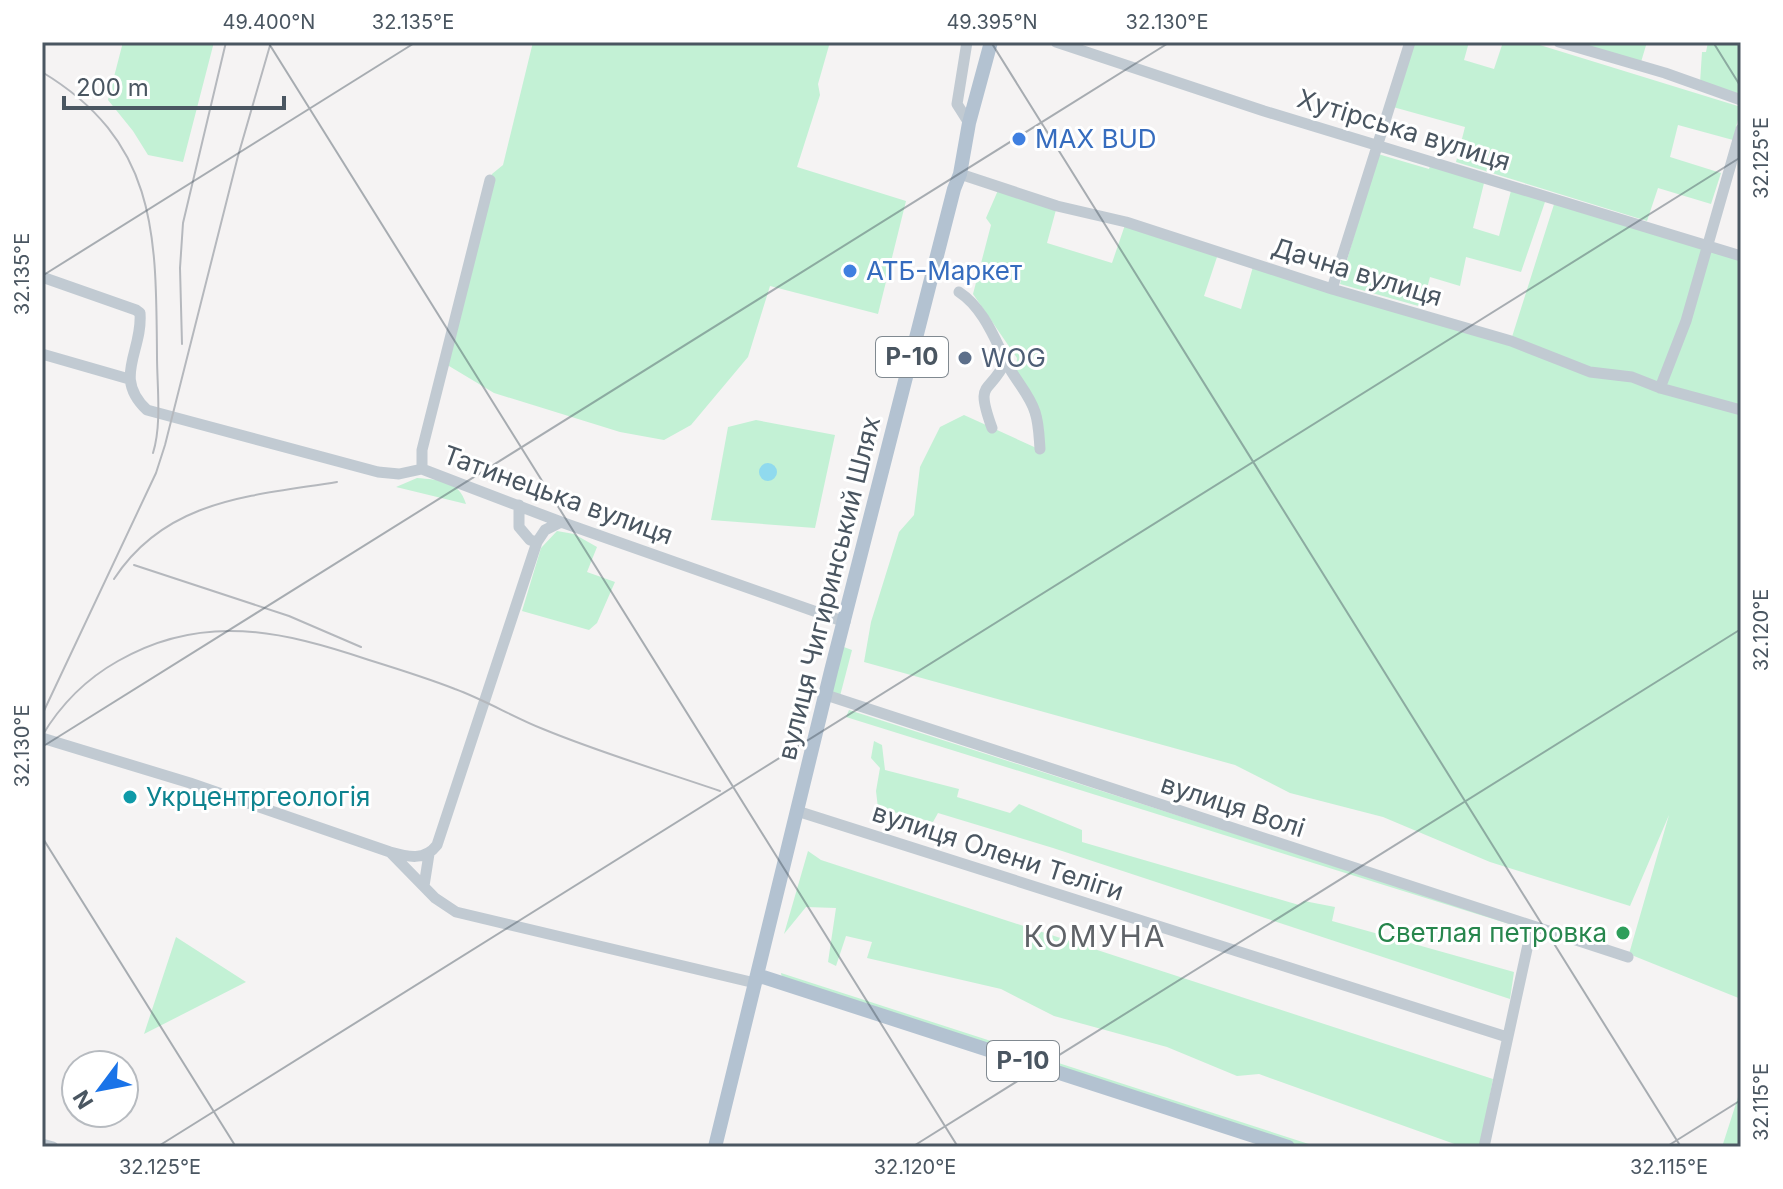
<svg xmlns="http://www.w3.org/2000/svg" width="1783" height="1189" font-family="Inter,sans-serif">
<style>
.green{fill:#c3f1d5}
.water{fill:#90daee}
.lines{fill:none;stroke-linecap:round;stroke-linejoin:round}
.minor{stroke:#c1cad2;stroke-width:11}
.major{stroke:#b3c2d1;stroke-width:14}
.rail{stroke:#b5b8bd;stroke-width:2}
.ticks{fill:none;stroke:#4a5661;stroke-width:2;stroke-opacity:0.45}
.shop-dot{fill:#3f7fe0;stroke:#fff;stroke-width:3}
.service-dot{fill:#5c6f8a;stroke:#fff;stroke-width:3}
.culture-dot{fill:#0f9aa8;stroke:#fff;stroke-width:3}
.leisure-dot{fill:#2e9e5b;stroke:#fff;stroke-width:3}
.labels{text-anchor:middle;stroke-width:6;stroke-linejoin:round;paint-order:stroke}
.shield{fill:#fff;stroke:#808990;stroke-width:2}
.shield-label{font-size:24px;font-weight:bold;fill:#4a5661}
.street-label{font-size:26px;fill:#4a5661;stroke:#fff}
.shop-label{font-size:26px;fill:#366cbe;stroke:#fff;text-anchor:start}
.service-label{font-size:26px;fill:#4e5e75;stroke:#fff;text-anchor:start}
.culture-label{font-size:26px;fill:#0d838f;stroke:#fff;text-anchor:start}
.leisure-label{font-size:26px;fill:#27864d;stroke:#fff;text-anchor:end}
.quarter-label{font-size:30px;letter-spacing:2px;fill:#5f6368;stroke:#fff}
.neatline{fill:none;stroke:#4a5661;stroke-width:3}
.ticks-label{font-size:20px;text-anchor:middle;fill:#4a5661}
</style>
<rect width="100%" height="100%" fill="#f5f3f3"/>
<!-- green -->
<path class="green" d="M 123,42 L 214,42 L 183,162 L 148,155 L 133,131 L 108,100 Z
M 533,42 L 830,42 L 818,84 L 820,95 L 797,167 L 906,201 L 878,314 L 770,286 L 748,357 L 691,425 L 664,440 L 620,432 L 494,393 L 444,363 L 490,180 L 492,174 L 503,165 Z
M 1412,42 L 1469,42 L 1464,60 L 1494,69 L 1503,42 L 1530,42 L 1741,107 L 1733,140 L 1678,125 L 1670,157 L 1721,173 L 1711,204 L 1658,188 L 1647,221 L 1456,162 L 1465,127 L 1393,107 Z
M 1572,42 L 1647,42 L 1641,62 Z
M 1708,42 L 1741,42 L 1741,97 L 1700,83 L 1702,52 L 1706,52 Z
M 1378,154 L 1429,169 L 1431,163 L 1485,179 L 1473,228 L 1499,236 L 1512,187 L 1546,199 L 1521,272 L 1466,257 L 1460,286 L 1430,277 L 1422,307 L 1340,284 Z
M 999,188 L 1057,206 L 1047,243 L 1112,263 L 1126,222 L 1219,251 L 1204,296 L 1241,309 L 1254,263 L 1511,340 L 1556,198 L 1741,256 L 1741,999 L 1629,954 L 1669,815 L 1630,906 L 1490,862 L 1383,817 L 1290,793 L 1235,765 L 864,662 L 871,622 L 899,532 L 914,515 L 920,467 L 940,427 L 964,415 L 1043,451 L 1016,373 L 1017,358 L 973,294 L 991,225 L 986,218 Z
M 756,420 L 835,435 L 815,528 L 711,520 L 728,427 Z
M 417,478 C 439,480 459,480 466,504 L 396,487 Z
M 557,531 L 574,534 L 597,547 L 587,572 L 615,582 L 597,623 L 589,630 L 522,611 L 541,548 Z
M 841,646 L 852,650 L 840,696 L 829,693 Z
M 849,710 L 1525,927 L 1525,929 L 846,717 Z
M 874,741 L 882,745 L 885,770 L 959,789 L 957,797 L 1010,813 L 1019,804 L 1082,830 L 1082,842 L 1299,905 L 1304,901 L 1335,907 L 1332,921 L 1514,972 L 1510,999 L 1053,848 L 938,813 L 933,822 L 878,808 L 876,791 L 880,768 L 871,758 Z
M 808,851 L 821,860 L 1493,1079 L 1480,1147 L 1463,1147 L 1259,1074 L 1237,1076 L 1167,1047 L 1054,1016 L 1001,989 L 867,958 L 872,942 L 846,936 L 836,966 L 828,962 L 836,908 L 806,907 L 784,934 Z
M 176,937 L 246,982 L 144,1034 Z
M 781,973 L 1318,1147 L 1300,1147 L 782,978 Z
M 1741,1088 L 1741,1147 L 1722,1147 Z"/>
<!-- water -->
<path class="water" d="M759 472a9 9 0 1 1 18 0a9 9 0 1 1-18 0Z"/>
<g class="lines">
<!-- minor -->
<path class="minor" d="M 967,42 L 957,104 L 969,123
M 1056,42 L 1264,111 L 1741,256
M 1559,42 L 1665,73 L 1741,100
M 960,174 L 1057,206 L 1126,222 L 1332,289 L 1511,341 L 1590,372 L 1632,377 L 1660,388 L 1741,410
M 42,277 L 136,310 L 140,313 C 143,352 112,377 147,410 L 378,472 L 399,474 L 422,469 L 561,522 L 845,622
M 1332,289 L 1410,42
M 959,292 C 985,309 996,343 1010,369 C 1018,383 1030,396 1035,412 C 1039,424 1039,436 1040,449
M 42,354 L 129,379
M 1660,388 L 1686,321 L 1741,129
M 992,428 C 974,378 990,396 1006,360
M 422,469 L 422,450 L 490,180
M 519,505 L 519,527 L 530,540 L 537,542
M 826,695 L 1628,957
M 42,738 L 190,783 L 390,852 C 408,857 425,861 437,845 L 537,542 L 545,530 L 561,522
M 797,811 L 1507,1037
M 390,852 L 435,898 L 456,912 L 755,983
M 424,886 L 429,854
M 42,1144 L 53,1147
M 1484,1147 L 1532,926"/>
<!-- major -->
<path class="major" d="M 757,975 L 1288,1147
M 715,1147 L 831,671 L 954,189 L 960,174 L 969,123 L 991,42"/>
<!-- rail -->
<path class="rail" d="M 42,72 C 158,142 156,235 157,356 C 157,386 162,424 153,453
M 182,344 L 180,268 L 183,223 L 226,42
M 134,565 L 289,616 L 361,647
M 114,579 C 166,499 251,496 337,482
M 42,715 L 156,473 L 165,445 L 238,156 L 271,42
M 42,736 C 61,704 86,679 118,661 C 203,612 282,631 369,660 C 398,669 427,678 455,689 C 485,700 513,717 543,729 C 601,753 662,771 720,791"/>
</g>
<!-- ticks -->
<path class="ticks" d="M 268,42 L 958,1147M 991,42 L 1681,1147M 1713,42 L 1741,87M 42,276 L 416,42M 42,747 L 1170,42M 42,837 L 236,1147M 157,1147 L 1741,157M 912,1147 L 1741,629M 1666,1147 L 1741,1100"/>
<!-- markers -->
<g class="shop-dot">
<circle cx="1019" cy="139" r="8"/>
<circle cx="850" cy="271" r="8"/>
</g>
<circle class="service-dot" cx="965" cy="358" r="8"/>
<circle class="culture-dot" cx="130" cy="797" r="8"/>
<circle class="leisure-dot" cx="1623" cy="933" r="8"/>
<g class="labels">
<!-- shield labels -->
<g class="shield">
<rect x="876" y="337" width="72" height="40" rx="6"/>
<rect x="987" y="1041" width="72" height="40" rx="6"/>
</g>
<g class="shield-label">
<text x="912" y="365">Р-10</text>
<text x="1023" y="1069">Р-10</text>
</g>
<!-- street labels -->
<g class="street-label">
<text transform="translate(1404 130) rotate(17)" y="9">Хутірська вулиця</text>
<text transform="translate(1357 272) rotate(17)" y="9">Дачна вулиця</text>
<text transform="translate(558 495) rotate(20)" y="9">Татинецька вулиця</text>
<text transform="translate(829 588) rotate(-76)" y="9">вулиця Чигиринський Шлях</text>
<text transform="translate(1233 806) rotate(18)" y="9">вулиця Волі</text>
<text transform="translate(998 852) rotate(18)" y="9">вулиця Олени Теліги</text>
</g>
<!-- shop labels -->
<g class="shop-label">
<text x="1035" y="148">MAX BUD</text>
<text x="866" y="280">АТБ-Маркет</text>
</g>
<!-- service labels -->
<g class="service-label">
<text x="981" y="367">WOG</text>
</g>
<!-- culture labels -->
<g class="culture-label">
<text x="146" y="806">Укрцентргеологія</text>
</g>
<!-- leisure labels -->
<g class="leisure-label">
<text x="1607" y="942">Светлая петровка</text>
</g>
<!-- quarter labels -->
<g class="quarter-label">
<text x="1095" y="947">КОМУНА</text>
</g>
</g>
<!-- border -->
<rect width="1783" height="1189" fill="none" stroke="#ffffff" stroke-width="88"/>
<!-- north arrow -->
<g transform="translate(100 1089) rotate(238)"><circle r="38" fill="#ffffff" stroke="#b7bbc0" stroke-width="2"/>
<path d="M0-6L14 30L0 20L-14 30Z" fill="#1a73e8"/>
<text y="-12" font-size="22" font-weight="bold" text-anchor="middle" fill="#4a5661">N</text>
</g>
<!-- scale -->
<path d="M64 96v12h220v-12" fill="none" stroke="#4a5661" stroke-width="4"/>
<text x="76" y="96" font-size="24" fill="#4a5661" stroke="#ffffff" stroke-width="6" paint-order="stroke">200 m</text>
<rect x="44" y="44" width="1695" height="1101" class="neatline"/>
<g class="ticks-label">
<text x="269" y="29">49.400°N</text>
<text x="413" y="29">32.135°E</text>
<text x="992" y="29">49.395°N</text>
<text x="1167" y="29">32.130°E</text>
<text transform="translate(1761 158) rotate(-90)" y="7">32.125°E</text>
<text transform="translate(22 274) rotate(-90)" y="7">32.135°E</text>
<text transform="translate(1761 630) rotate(-90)" y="7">32.120°E</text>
<text transform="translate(22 746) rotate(-90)" y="7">32.130°E</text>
<text transform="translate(1761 1102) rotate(-90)" y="7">32.115°E</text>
<text x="160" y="1174">32.125°E</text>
<text x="915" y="1174">32.120°E</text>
<text x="1669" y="1174">32.115°E</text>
</g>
</svg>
